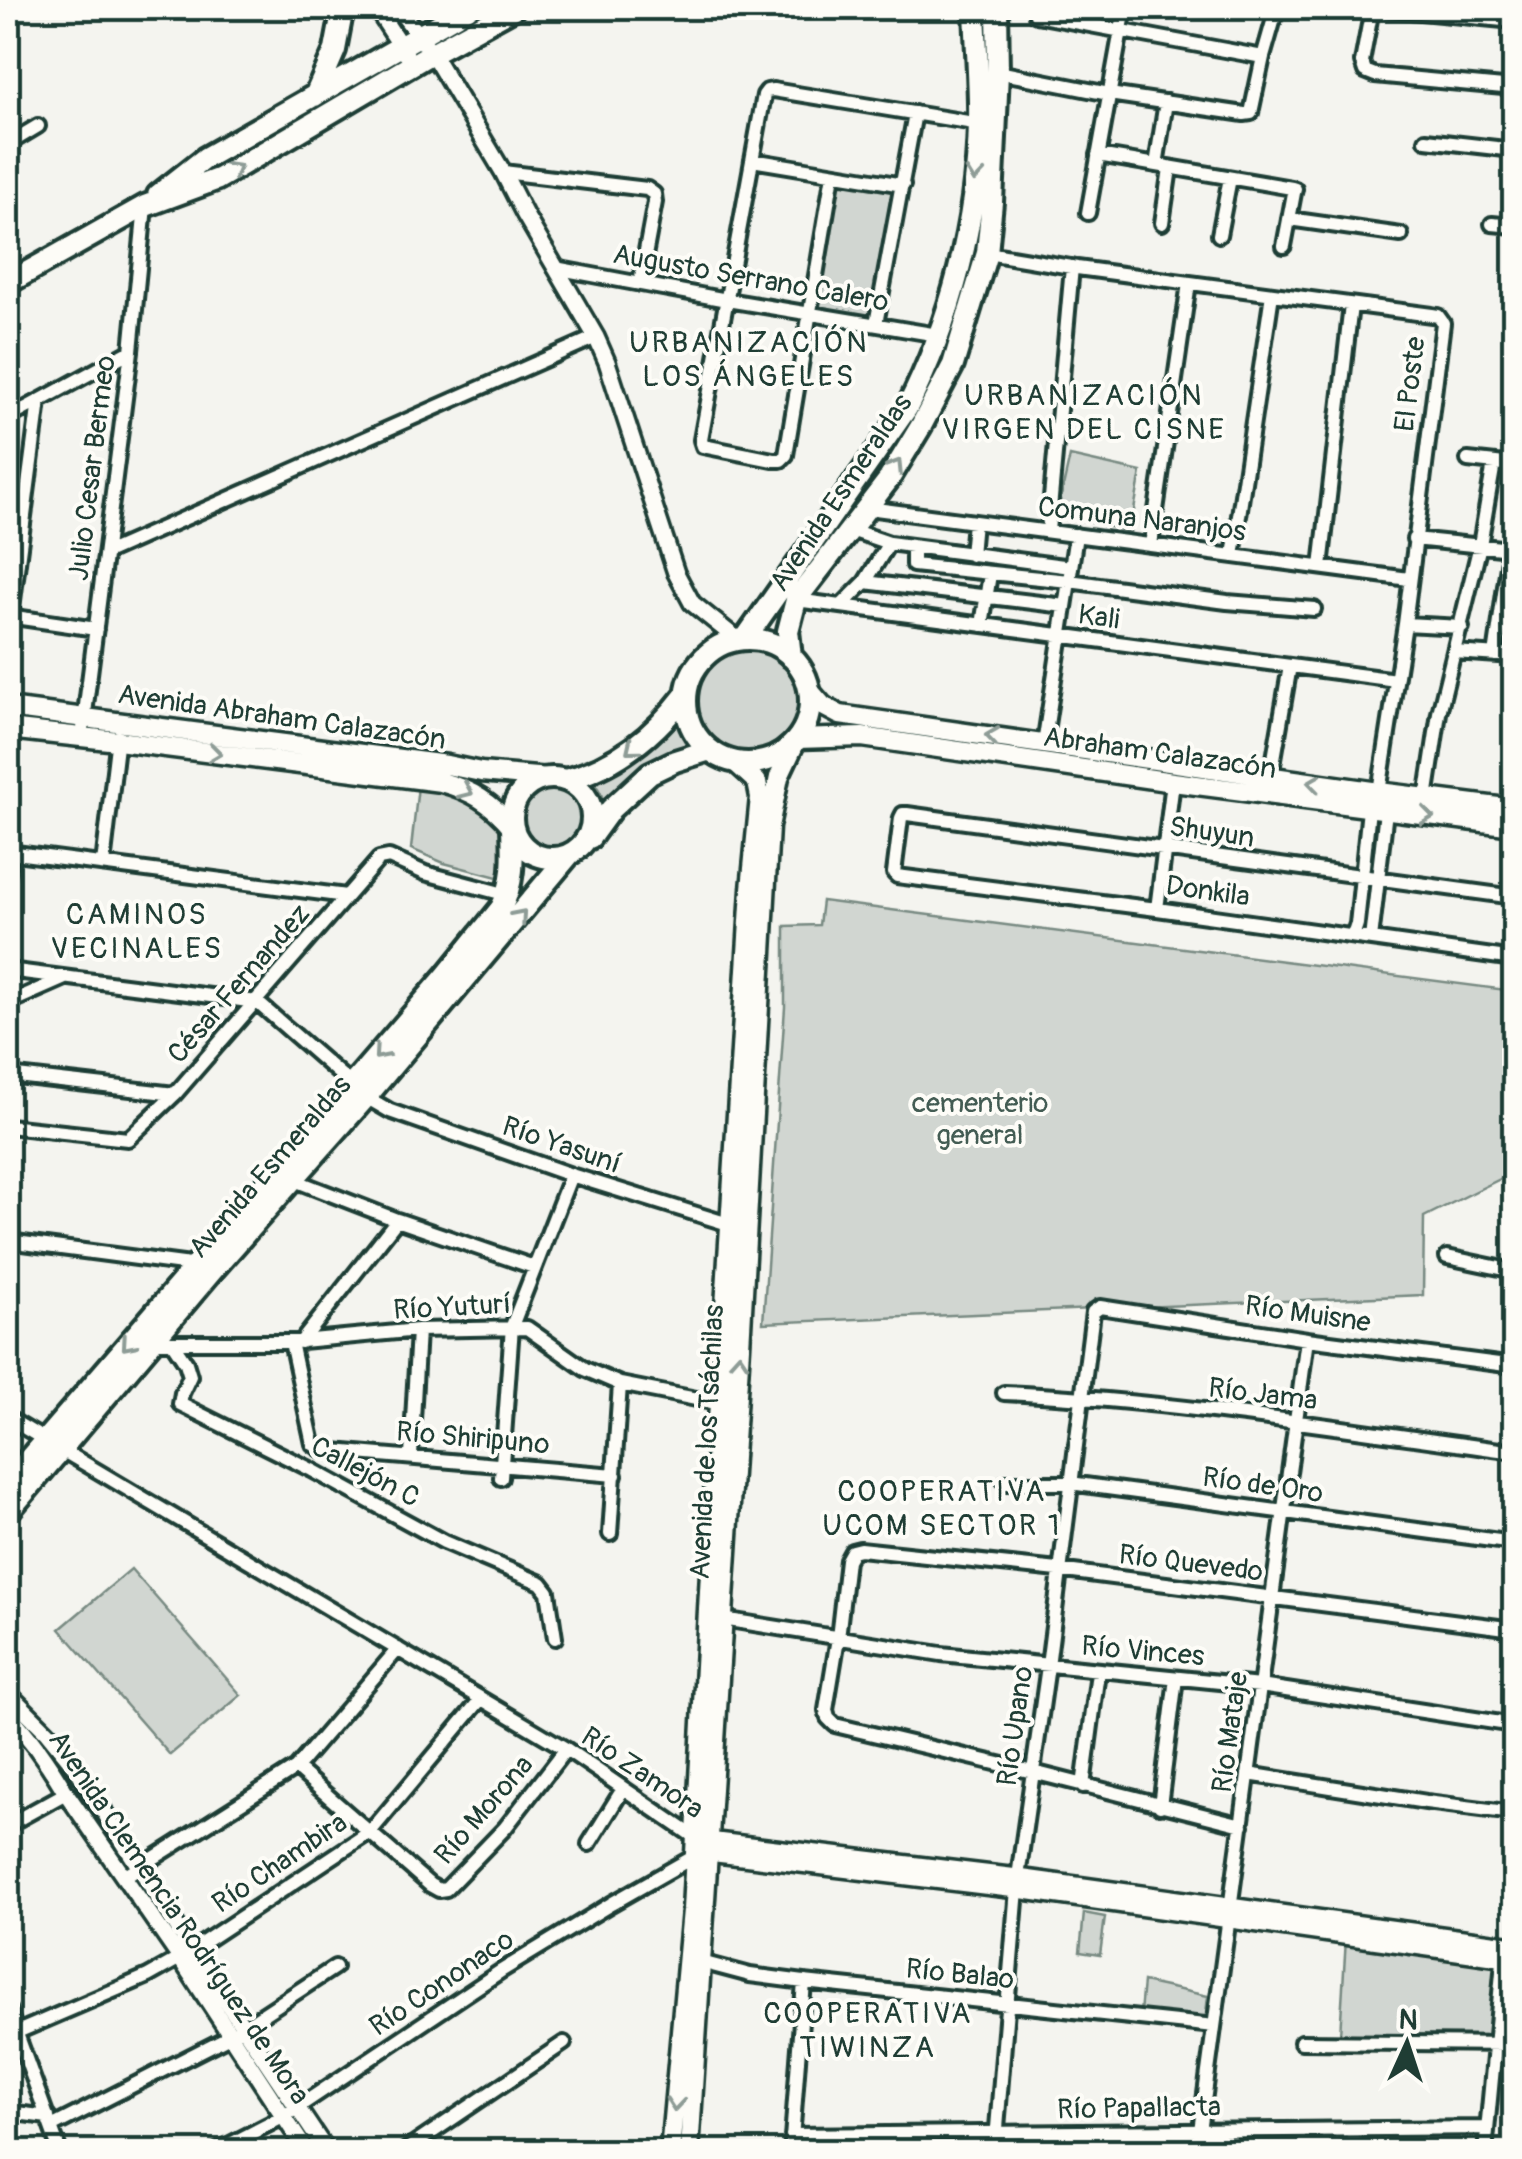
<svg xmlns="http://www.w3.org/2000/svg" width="1522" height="2159" font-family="Pangolin,sans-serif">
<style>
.green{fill:#d1d6d1;stroke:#788a82;stroke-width:2.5}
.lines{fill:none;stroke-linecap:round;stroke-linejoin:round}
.minor-casing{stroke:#1f3d34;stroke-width:20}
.tertiary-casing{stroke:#1f3d34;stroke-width:22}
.secondary-casing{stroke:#1f3d34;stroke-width:25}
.primary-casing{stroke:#1f3d34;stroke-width:28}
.trunk-casing{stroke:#1f3d34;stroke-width:28}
.minor{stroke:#fdfcf7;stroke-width:12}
.tertiary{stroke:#fdfcf7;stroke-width:15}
.secondary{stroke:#fdfcf7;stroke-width:18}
.primary{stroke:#fdfcf7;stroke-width:20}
.trunk{stroke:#fdfcf7;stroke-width:20}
.oneway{stroke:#8e9c96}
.labels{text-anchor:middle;stroke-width:8;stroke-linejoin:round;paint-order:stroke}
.street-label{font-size:28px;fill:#1f3d34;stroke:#fdfcf7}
.park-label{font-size:28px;fill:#435c53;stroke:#fdfcf7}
.neighbourhood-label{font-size:30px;letter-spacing:2.5px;fill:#1f3d34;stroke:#fdfcf7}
</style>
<rect width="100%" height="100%" fill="#f4f4ef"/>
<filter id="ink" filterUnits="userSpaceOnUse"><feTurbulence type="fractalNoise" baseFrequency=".01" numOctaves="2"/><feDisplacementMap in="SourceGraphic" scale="20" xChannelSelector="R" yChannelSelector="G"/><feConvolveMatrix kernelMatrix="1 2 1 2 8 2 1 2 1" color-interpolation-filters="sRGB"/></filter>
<g filter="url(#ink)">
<!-- green -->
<path class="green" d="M 834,176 L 903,185 L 876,324 L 809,314 Z
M 1070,456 L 1141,472 L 1130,532 L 1057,514 Z
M695 699a52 52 0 1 1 104 0a52 52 0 1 1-104 0Z
M 681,713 C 677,727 688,737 698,746 L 603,807 C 604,792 595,783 584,774 Z
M518 818a33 33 0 1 1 66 0a33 33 0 1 1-66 0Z
M 418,786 L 462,792 L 503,828 L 506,843 L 501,878 L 444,863 L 411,849 Z
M 822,901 L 1514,991 L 1514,1172 L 1424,1217 L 1423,1295 L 763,1323 L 785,1007 L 785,926 L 819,925 Z
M 131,1569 L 241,1695 L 170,1755 L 60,1629 Z
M 1084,1913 L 1105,1917 L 1100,1955 L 1080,1952 Z
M 1346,1939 L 1497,1961 L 1488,2036 L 1340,2035 Z
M 1143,1982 L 1208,1996 L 1205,2023 L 1140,2013 Z"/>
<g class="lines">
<defs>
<path id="minor" d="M 1036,15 L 1263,57
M 1514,21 L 1379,8 L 1371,14 L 1362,62 L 1365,71 L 1375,75 L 1514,88
M 998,72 L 1109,94 L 1244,114 L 1251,113 L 1263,57 L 1277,8
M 1426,140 L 1514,150
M 8,144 L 38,126
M 1098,155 L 1292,188 L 1295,189 L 1294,193 L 1284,246
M 752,160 L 903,185
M 1156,165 L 1166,102
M 503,172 L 647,189 L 654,194 L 655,202 L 640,283
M 833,174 L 786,455 L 781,460 L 773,460 L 703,446 L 701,440 L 764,95 L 767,91 L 773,90 L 980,124
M 1088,213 L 1125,8
M 1289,219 L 1401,235
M 1162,223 L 1170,168
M 1492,224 L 1514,226
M 1219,235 L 1230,178
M 987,253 L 1077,268 L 1432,315 L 1438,316 L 1443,323 L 1405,624 L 1379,792
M 555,268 L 727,300 L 938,335
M 876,324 L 915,113
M 8,418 L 131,351
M 1468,460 L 1514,465
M 868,508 L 1409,579
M 851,530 L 889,543 L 1071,567
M 1048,531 L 1072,267
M 1414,539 L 1511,549
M 1151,545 L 1189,283
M 913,547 L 913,565 L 1069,581 L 1227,602 L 1314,609
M 106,553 L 596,337
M 971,555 L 974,522
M 1233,556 L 1272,294
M 1321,567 L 1351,305
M 865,582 L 889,543
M 796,600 L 1396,680
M 841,606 L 865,582 L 1065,606
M 8,616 L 96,629
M 11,616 L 39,401
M 1405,624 L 1462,627
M 982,625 L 990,574
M 1454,652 L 1514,656
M 1495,655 L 1514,525
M 82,737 L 131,351 L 145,206
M 1045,738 L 1076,535
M 1271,776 L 1290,666
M 1427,792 L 1439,713 L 1480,545 L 1494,463
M 8,852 L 346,896
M 103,864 L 118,737
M 8,876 L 11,852
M 1514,897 L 907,814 L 903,814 L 901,818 L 894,873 L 897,876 L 1157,909 L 1514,959
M 1157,909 L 1173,782
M 1353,936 L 1357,924 L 1369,809
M 1371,939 L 1386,811
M 8,970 L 257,1002 L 366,1097 L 390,1111 L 571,1175 L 735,1226
M 8,1003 L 65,978
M 8,1075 L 175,1094
M 8,1126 L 128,1139 L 175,1094 L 379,859 L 389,857 L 425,873 L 508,895
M 294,1180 L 397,1220 L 534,1267
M 8,1241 L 198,1266
M 1447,1257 L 1514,1271
M 153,1342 L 291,1342 L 418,1330 L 527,1328 L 585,1369 L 620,1384 L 727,1405
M 172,1342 L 186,1363 L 190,1376 L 182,1393 L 180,1404 L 312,1470 L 444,1542 L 541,1583 L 548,1592 L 555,1638
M 291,1342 L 313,1444 L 322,1450 L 615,1475
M 301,1342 L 397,1220
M 1004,1393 C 1175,1401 1345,1429 1514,1452
M 8,1418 L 566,1749 L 696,1838
M 411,1456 L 418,1330
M 501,1478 L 512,1326 L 571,1175
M 1005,1483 L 1070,1483 L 1514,1543
M 610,1534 L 620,1384
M 716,1618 L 941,1654 L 1260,1686 L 1514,1725
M 296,1768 L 430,1885 L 439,1890 L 446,1889 L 505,1828 L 566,1749
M 1248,1774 L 1426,1802 L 1514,1813
M 1083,1786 L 1098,1672
M 1160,1806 L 1176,1678
M 8,1825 L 66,1793
M 1242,1825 L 1033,1772 L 835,1725 L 828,1718 L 826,1710 L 838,1638 L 847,1560 L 852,1551 L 860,1549 L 1058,1570 L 1514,1629
M 589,1844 L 623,1789
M 124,1877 L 296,1768 L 398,1649
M 701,1962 L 750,1975 L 804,1982 L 1214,2026
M 8,2009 L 60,2152
M 8,2031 L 15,2033 L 148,1976 L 180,1958 L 370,1832 L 481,1699
M 1301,2042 L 1514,2044
M 8,2112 L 48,2117
M 51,2127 L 230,2036 L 335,1967
M 1200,2131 L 1307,1339
M 792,2135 L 1487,2128
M 215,2152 L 283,2117 L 501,1971 L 611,1904 L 695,1856
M 403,2152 L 564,2043
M 791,2152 L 804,1982
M 995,2152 L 1018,1877 L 1048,1666 L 1093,1312 L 1100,1307 L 1307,1339 L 1514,1366
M 1485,2152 L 1504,1951"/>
<path id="tertiary" d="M 376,8 L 406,54
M 398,8 L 432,53 L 503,172 L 525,215 L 596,337 L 607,362 L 676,573 L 692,603 L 738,640
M 8,1693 L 47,1732 L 77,1769 L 192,1950 L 327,2152
M 8,1714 C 31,1738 49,1764 66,1793 L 180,1958 L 307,2152
M 700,1839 L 1018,1877 L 1514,1945
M 701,1855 L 708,1853 L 1017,1890 L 1514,1960"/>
<path id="secondary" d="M 809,690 L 823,706 L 840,715 L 1379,792 L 1514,809
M 8,708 L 447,765 L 481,772 L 548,778
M 8,729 L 118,741 L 441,782 C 471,790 492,803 512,827
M 797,739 L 862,737 L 1173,782 L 1514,826
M 670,2152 L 692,1910 L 719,1403 L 751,889 L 760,797 L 757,782 L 735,762
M 689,2152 L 740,1347 L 769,827 L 779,777 L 796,741"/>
<path id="primary" d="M 745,639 L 907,408 C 951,322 977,221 979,124 C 980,85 976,46 975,8
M686 701a62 62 0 1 1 124 0a62 62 0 1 1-124 0Z
M 791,657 L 788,631 L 796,600 L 889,479 L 921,426 L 953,365 L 987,253 L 992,202 L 998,72 L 997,8
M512 818a40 40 0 1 1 80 0a40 40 0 1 1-80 0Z
M 565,780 C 616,767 654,736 686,694
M 590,838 L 611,809 L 650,773 L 675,761 L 710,750
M 8,1483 L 445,977 L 501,908 C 515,882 513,856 512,827
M 8,1512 L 212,1271 L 366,1097 L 569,855"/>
<path id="trunk" d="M 315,96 L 335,50 L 343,8
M 158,195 L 205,158 L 468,8
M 8,283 L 145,206 L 218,179 L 432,53 L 514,8"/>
</defs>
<!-- minor casing -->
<use href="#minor" class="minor-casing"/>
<!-- tertiary casing -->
<use href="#tertiary" class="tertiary-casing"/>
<!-- secondary casing -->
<use href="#secondary" class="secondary-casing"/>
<!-- primary casing -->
<use href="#primary" class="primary-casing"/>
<!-- trunk casing -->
<use href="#trunk" class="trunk-casing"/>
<!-- minor -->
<use href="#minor" class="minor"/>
<!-- tertiary -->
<use href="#tertiary" class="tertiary"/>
<!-- secondary -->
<use href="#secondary" class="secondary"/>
<!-- primary -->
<use href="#primary" class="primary"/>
<!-- trunk -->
<use href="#trunk" class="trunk"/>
</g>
<!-- one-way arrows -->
<defs><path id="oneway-chevron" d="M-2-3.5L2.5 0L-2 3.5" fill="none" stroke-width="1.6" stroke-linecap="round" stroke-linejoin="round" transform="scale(2.5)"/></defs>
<g class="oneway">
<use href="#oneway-chevron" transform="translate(235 169) rotate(-30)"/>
<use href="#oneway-chevron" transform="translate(975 175) rotate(96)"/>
<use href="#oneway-chevron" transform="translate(896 466) rotate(-58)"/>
<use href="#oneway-chevron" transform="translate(992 736) rotate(-172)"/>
<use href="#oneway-chevron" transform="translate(632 748) rotate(141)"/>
<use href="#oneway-chevron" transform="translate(215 753) rotate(7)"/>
<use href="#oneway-chevron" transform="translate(1314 783) rotate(-172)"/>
<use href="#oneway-chevron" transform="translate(466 791) rotate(24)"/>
<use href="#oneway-chevron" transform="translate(1427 816) rotate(7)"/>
<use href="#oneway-chevron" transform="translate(520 916) rotate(-49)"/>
<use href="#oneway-chevron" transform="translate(380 1053) rotate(131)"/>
<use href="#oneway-chevron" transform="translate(128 1344) rotate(131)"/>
<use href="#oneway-chevron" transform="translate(739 1360) rotate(-86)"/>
<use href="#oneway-chevron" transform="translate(675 2104) rotate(95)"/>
</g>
</g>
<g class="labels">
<!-- street labels -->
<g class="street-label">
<text transform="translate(751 277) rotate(10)" y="10">Augusto Serrano Calero</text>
<text transform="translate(1409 384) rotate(-83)" y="10">El Poste</text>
<text transform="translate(91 468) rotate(-83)" y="10">Julio Cesar Bermeo</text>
<text transform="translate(840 492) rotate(-56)" y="10">Avenida Esmeraldas</text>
<text transform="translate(1142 518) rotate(7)" y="10">Comuna Naranjos</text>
<text transform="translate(1099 616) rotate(8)" y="10">Kali</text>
<text transform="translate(282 716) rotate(8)" y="10">Avenida Abraham Calazacón</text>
<text transform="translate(1160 752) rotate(8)" y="10">Abraham Calazacón</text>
<text transform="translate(1212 831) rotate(8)" y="10">Shuyun</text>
<text transform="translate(1208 890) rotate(8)" y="10">Donkila</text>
<text transform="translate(238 983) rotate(-49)" y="10">César Fernandez</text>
<text transform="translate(562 1144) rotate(19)" y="10">Río Yasuní</text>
<text transform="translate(269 1166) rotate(-49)" y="10">Avenida Esmeraldas</text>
<text transform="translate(452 1306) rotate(-3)" y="10">Río Yuturí</text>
<text transform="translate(1308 1313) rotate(8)" y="10">Río Muisne</text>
<text transform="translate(1263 1393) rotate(7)" y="10">Río Jama</text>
<text transform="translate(473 1437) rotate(5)" y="10">Río Shiripuno</text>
<text transform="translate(706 1442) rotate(-87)" y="10">Avenida de los Tsáchilas</text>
<text transform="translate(366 1471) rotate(28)" y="10">Callejón C</text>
<text transform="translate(1263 1484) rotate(8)" y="10">Río de Oro</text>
<text transform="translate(1191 1562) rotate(7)" y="10">Río Quevedo</text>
<text transform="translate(1143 1650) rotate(5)" y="10">Río Vinces</text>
<text transform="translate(1014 1726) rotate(-82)" y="10">Río Upano</text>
<text transform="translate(1229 1732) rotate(-82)" y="10">Río Mataje</text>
<text transform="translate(643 1772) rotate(34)" y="10">Río Zamora</text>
<text transform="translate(483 1809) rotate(-49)" y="10">Río Morona</text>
<text transform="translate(279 1862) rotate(-34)" y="10">Río Chambira</text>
<text transform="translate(180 1917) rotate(56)" y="10">Avenida Clemencia Rodríguez de Mora</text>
<text transform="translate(960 1973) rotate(6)" y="10">Río Balao</text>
<text transform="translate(441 1982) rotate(-34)" y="10">Río Cononaco</text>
<text transform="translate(1139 2107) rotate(-1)" y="10">Río Papallacta</text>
</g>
<!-- park labels -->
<g class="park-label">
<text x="980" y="1112">cementerio<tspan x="980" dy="32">general</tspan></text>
</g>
<!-- neighbourhood labels -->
<g class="neighbourhood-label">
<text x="749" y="352">URBANIZACIÓN<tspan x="749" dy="34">LOS ÁNGELES</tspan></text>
<text x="1084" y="405">URBANIZACIÓN<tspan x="1084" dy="34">VIRGEN DEL CISNE</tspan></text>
<text x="137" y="924">CAMINOS<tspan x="137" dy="34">VECINALES</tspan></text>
<text x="942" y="1501">COOPERATIVA<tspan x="942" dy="34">UCOM SECTOR 1</tspan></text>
<text x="868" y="2023">COOPERATIVA<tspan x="868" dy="34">TIWINZA</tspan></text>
</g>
</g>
<!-- margin -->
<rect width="1522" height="2159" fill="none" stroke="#fdfcf7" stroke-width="40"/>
<rect x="20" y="20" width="1482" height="2119" fill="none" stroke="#1f3d34" stroke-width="4" filter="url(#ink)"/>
<!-- north arrow -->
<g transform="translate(1407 2044) rotate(3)" stroke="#fdfcf7" stroke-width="8" paint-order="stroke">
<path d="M0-8L18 38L0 25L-18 38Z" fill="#1f3d34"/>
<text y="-15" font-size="28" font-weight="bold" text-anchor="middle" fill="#1f3d34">N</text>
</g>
</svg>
